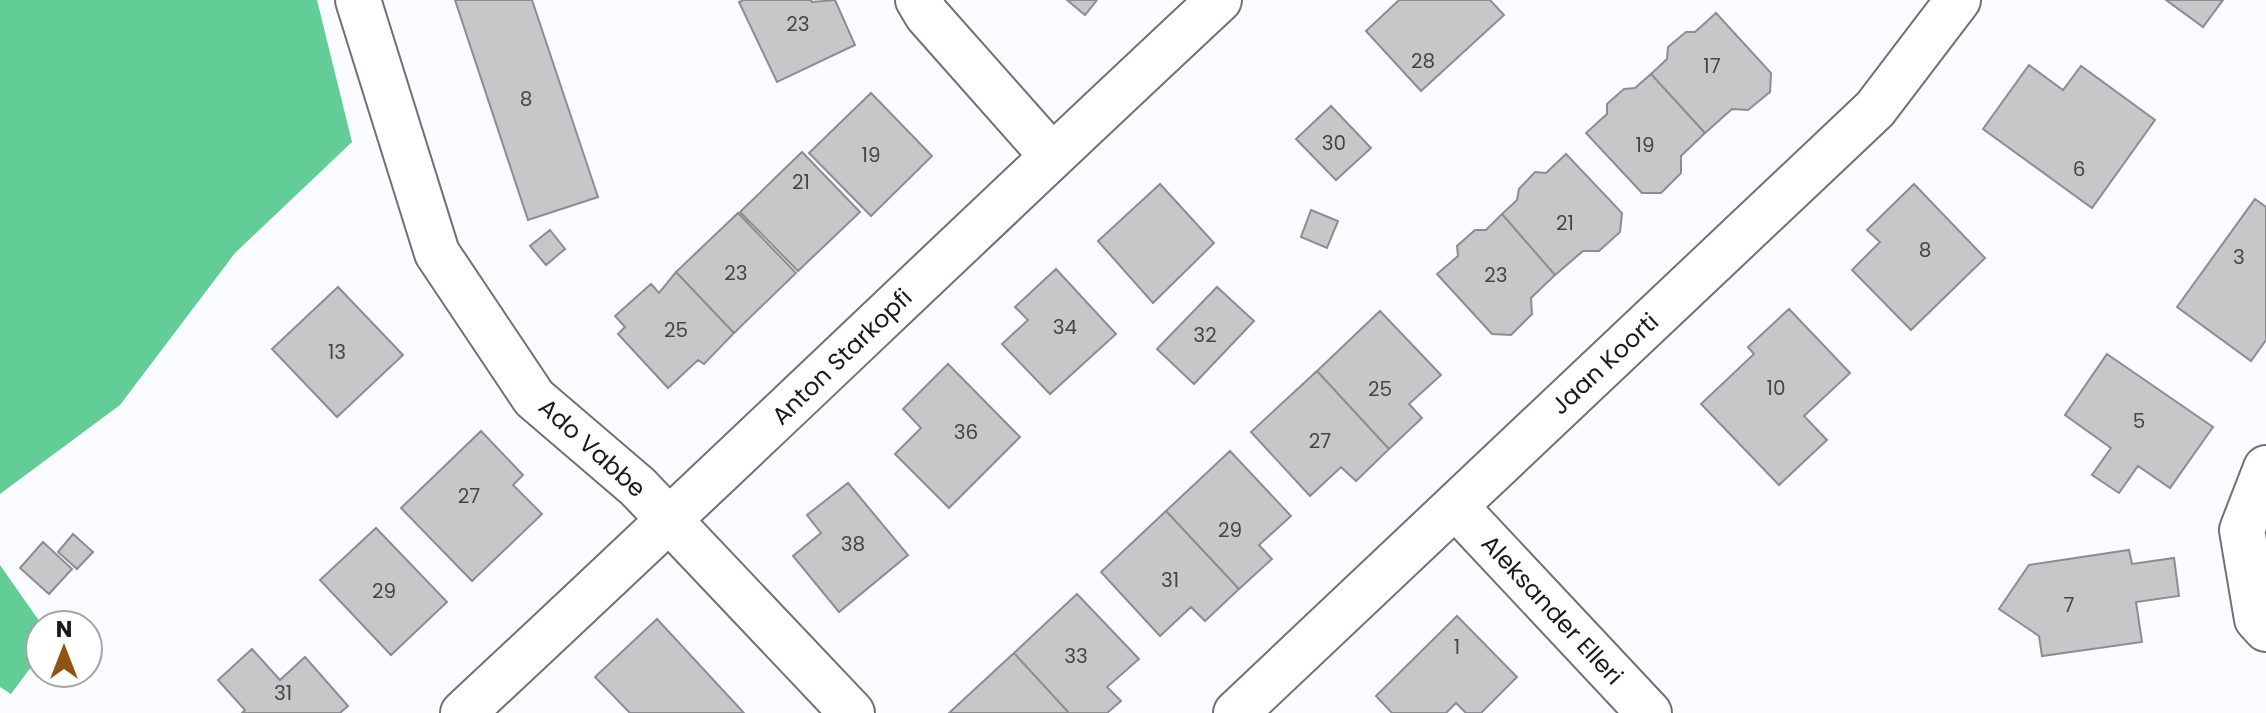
<svg xmlns="http://www.w3.org/2000/svg" width="2266" height="713" font-family="Poppins,sans-serif">
<style>
.forest{fill:#62cd96}
.building{fill:#c8c6c9;stroke:#8e8c8f;stroke-width:2}
.lines{fill:none;stroke-linecap:round;stroke-linejoin:round}
.street-casing{stroke:#6f7173;stroke-width:48}
.street{stroke:#fff;stroke-width:44}
.labels{text-anchor:middle;stroke-width:6;stroke-linejoin:round;paint-order:stroke}
.number-label{font-size:20px;fill:#454546}
.street-label{font-size:24px;fill:#191a1b;stroke:#fff}
</style>
<rect width="100%" height="100%" fill="#f9fbfe"/>
<!-- forest -->
<path class="forest" d="M 0,0 L 317,0 L 352,142 L 235,253 L 120,405 L 0,494 Z
M 0,565 L 42,625 L 40,655 L 11,694 L 0,687 Z"/>
<!-- building -->
<path class="building" d="M 455,0 L 532,0 L 598,197 L 528,220 Z
M 744,0 L 811,0 L 812,2 L 835,0 L 855,45 L 777,82 L 739,2 Z
M 1067,0 L 1097,0 L 1085,15 Z
M 1399,0 L 1490,0 L 1504,15 L 1421,91 L 1366,31 Z
M 2166,0 L 2223,0 L 2203,27 Z
M 1716,13 L 1771,73 L 1770,92 L 1748,110 L 1732,109 L 1705,133 L 1651,74 L 1667,59 L 1668,47 L 1686,32 L 1695,32 Z
M 2029,65 L 2063,90 L 2081,66 L 2155,120 L 2092,208 L 1983,129 Z
M 1651,74 L 1705,133 L 1681,156 L 1681,173 L 1661,193 L 1642,193 L 1586,133 L 1607,114 L 1607,104 L 1624,89 L 1635,88 Z
M 871,93 L 932,156 L 871,216 L 809,153 Z
M 1331,106 L 1371,148 L 1336,180 L 1296,139 Z
M 802,152 L 860,212 L 798,271 L 740,212 Z
M 1566,154 L 1622,213 L 1620,232 L 1599,251 L 1583,251 L 1555,275 L 1502,214 L 1517,200 L 1519,189 L 1535,172 L 1546,173 Z
M 1160,184 L 1214,243 L 1153,303 L 1098,241 Z
M 1914,184 L 1985,258 L 1911,330 L 1852,270 L 1880,242 L 1867,230 Z
M 2255,199 L 2266,207 L 2266,340 L 2251,361 L 2177,307 Z
M 1311,210 L 1338,221 L 1327,248 L 1301,237 Z
M 738,213 L 796,273 L 734,333 L 676,272 Z
M 1502,214 L 1555,275 L 1531,298 L 1532,314 L 1511,335 L 1492,334 L 1437,274 L 1458,256 L 1457,246 L 1475,230 L 1486,230 Z
M 550,230 L 565,249 L 546,265 L 530,246 Z
M 1056,269 L 1116,334 L 1050,394 L 1002,344 L 1028,320 L 1015,307 Z
M 676,272 L 734,333 L 704,364 L 698,360 L 668,388 L 618,334 L 625,327 L 615,316 L 651,284 L 659,293 Z
M 338,287 L 403,355 L 337,417 L 272,349 Z
M 1217,287 L 1254,321 L 1194,384 L 1157,349 Z
M 1789,309 L 1850,373 L 1804,416 L 1827,440 L 1779,485 L 1701,404 L 1754,354 L 1748,347 Z
M 1380,311 L 1441,375 L 1409,404 L 1422,418 L 1389,449 L 1317,371 Z
M 2107,354 L 2213,427 L 2170,488 L 2138,466 L 2119,493 L 2092,475 L 2111,448 L 2065,415 Z
M 948,364 L 1020,437 L 949,508 L 895,454 L 921,428 L 903,409 Z
M 1317,371 L 1389,449 L 1356,481 L 1341,467 L 1310,496 L 1251,432 Z
M 481,431 L 523,475 L 513,485 L 542,514 L 472,581 L 401,508 Z
M 1230,451 L 1291,516 L 1259,545 L 1272,559 L 1239,589 L 1166,511 Z
M 848,483 L 908,555 L 839,612 L 793,556 L 821,533 L 807,515 Z
M 1166,511 L 1239,589 L 1205,621 L 1191,607 L 1160,636 L 1101,572 Z
M 376,528 L 447,602 L 391,655 L 320,580 Z
M 73,534 L 93,552 L 77,569 L 58,552 Z
M 43,542 L 72,569 L 49,594 L 20,568 Z
M 2129,550 L 2132,564 L 2174,558 L 2179,596 L 2136,602 L 2142,642 L 2042,656 L 2039,636 L 1999,609 L 2029,565 Z
M 1077,594 L 1139,659 L 1107,687 L 1121,701 L 1107,713 L 1069,713 L 1014,653 Z
M 1457,616 L 1517,677 L 1481,713 L 1466,713 L 1456,703 L 1446,713 L 1392,713 L 1376,696 Z
M 657,619 L 744,713 L 630,713 L 595,677 Z
M 252,649 L 280,680 L 305,657 L 348,706 L 340,713 L 242,713 L 245,710 L 218,680 Z
M 1014,653 L 1069,713 L 949,713 Z"/>
<g class="lines">
<defs>
<path id="street" d="M 358,0 L 437,253 L 534,398 L 638,487 L 852,713
M 918,0 L 927,15 L 1052,156
M 2266,468 L 2242,530 L 2257,619 L 2266,629
M 1455,506 L 1649,713
M 463,713 C 717,477 966,236 1219,0
M 1236,713 L 1875,109 L 1958,0"/>
</defs>
<!-- street casing -->
<use href="#street" class="street-casing"/>
<!-- street -->
<use href="#street" class="street"/>
</g>
<g class="labels">
<!-- number labels -->
<g class="number-label">
<text x="798" y="31">23</text>
<text x="1423" y="68">28</text>
<text x="1712" y="73">17</text>
<text x="526" y="106">8</text>
<text x="1334" y="150">30</text>
<text x="1645" y="152">19</text>
<text x="871" y="162">19</text>
<text x="2079" y="176">6</text>
<text x="801" y="189">21</text>
<text x="1565" y="230">21</text>
<text x="1925" y="257">8</text>
<text x="2239" y="264">3</text>
<text x="736" y="280">23</text>
<text x="1496" y="282">23</text>
<text x="1065" y="334">34</text>
<text x="676" y="337">25</text>
<text x="1205" y="342">32</text>
<text x="337" y="359">13</text>
<text x="1776" y="395">10</text>
<text x="1380" y="396">25</text>
<text x="2139" y="428">5</text>
<text x="966" y="439">36</text>
<text x="1320" y="448">27</text>
<text x="469" y="503">27</text>
<text x="1230" y="537">29</text>
<text x="853" y="551">38</text>
<text x="1170" y="587">31</text>
<text x="384" y="598">29</text>
<text x="2069" y="612">7</text>
<text x="1457" y="654">1</text>
<text x="1076" y="663">33</text>
<text x="283" y="700">31</text>
</g>
<!-- street labels -->
<g class="street-label">
<text transform="translate(842 357) rotate(-44)" y="8">Anton Starkopfi</text>
<text transform="translate(1605 364) rotate(-43)" y="8">Jaan Koorti</text>
<text transform="translate(592 448) rotate(42)" y="8">Ado Vabbe</text>
<text transform="translate(1552 610) rotate(47)" y="8">Aleksander Elleri</text>
</g>
</g>
<!-- north arrow -->
<g transform="translate(64 649)"><circle r="38" fill="#ffffff" stroke="#a3a3a4" stroke-width="2"/>
<path d="M0-6L14 30L0 20L-14 30Z" fill="#915416"/>
<text y="-12" font-size="22" font-weight="bold" text-anchor="middle" fill="#191a1b">N</text>
</g>
</svg>
